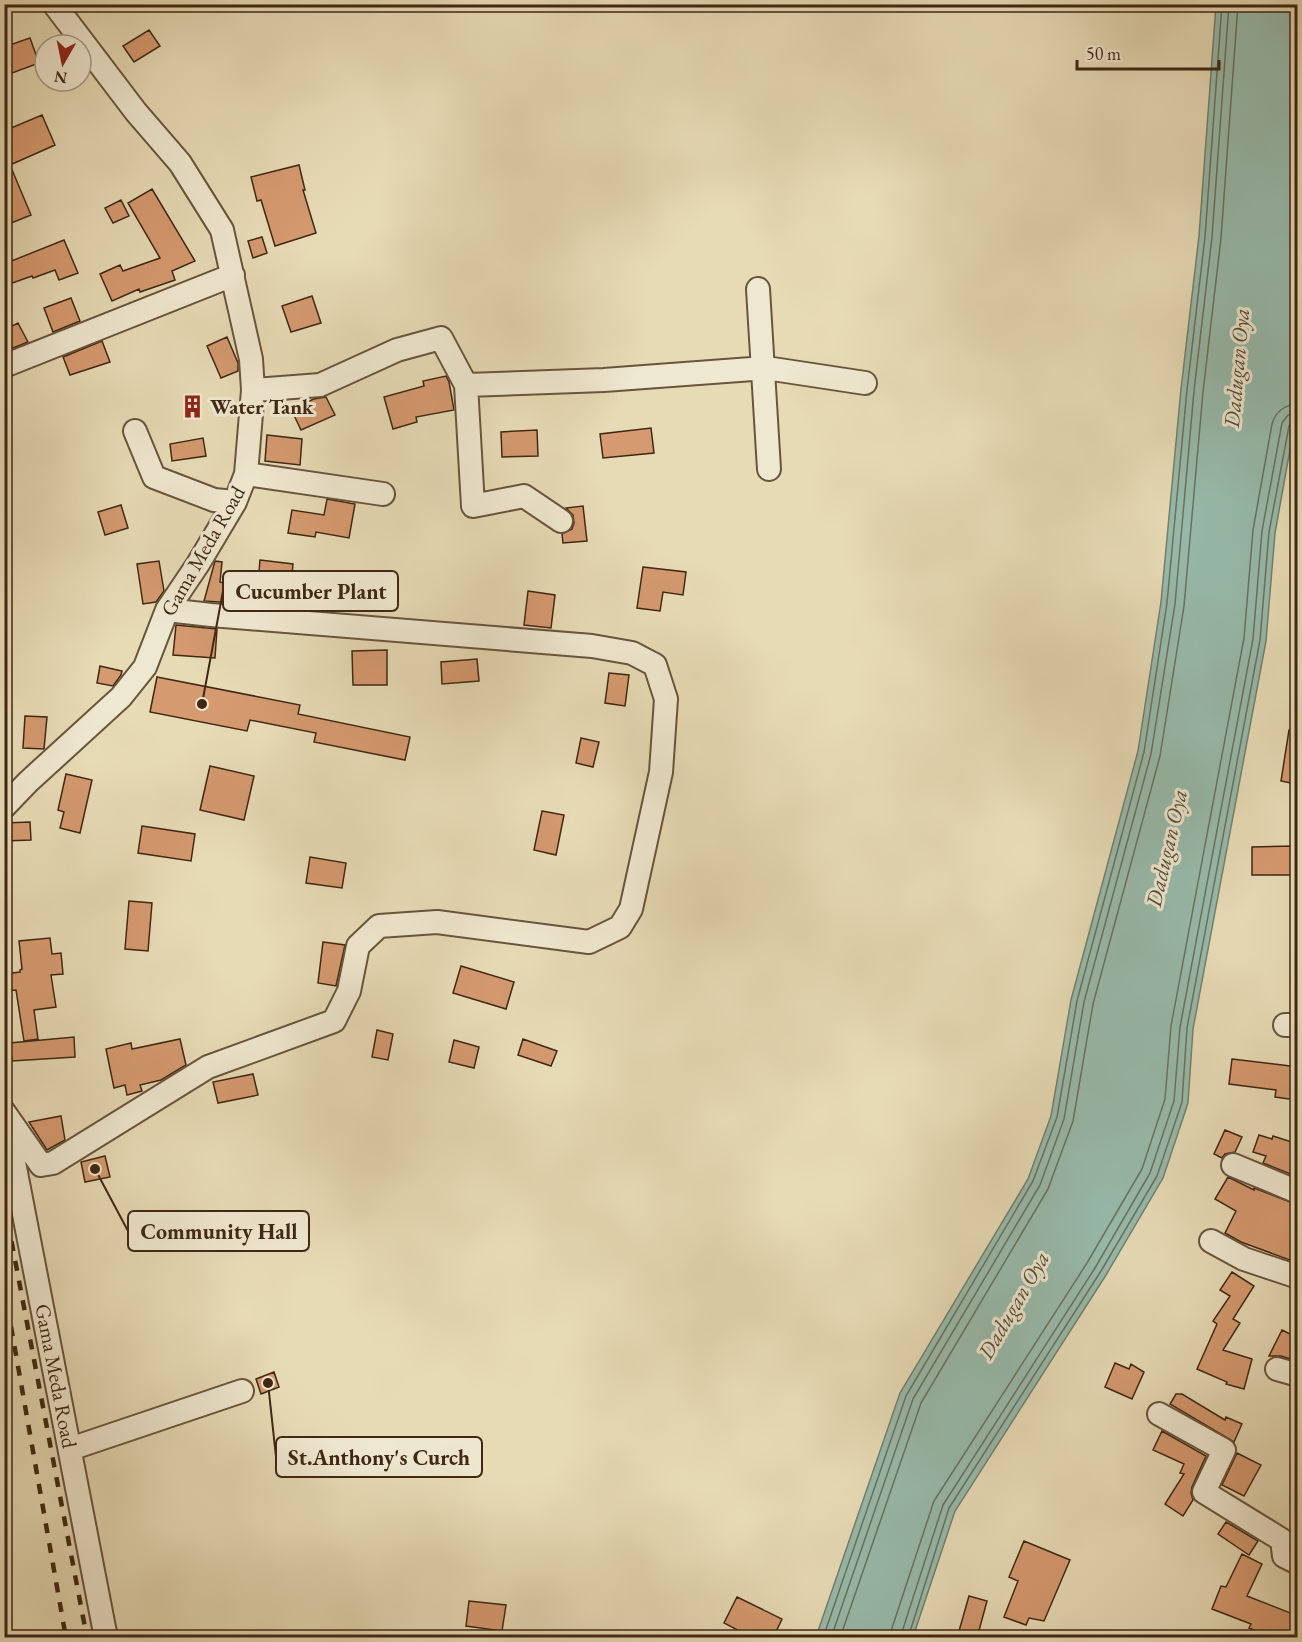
<svg xmlns="http://www.w3.org/2000/svg" width="1302" height="1642" font-family="'EB Garamond',serif">
<style>
.water{fill:#97bbac;stroke:#74806f;stroke-width:1.5}
.lines{fill:none;stroke-linecap:round;stroke-linejoin:round}
.shore{stroke:#6b7160;stroke-width:1.5}
.building{fill:#d59a6f;stroke:#3f2713;stroke-width:1.5}
.minor-casing{stroke:#69543c;stroke-width:26}
.minor{stroke:#efe8d0;stroke-width:22}
.rail{stroke:#3f2713;stroke-width:4.5;stroke-dasharray:10 10;stroke-linecap:butt}
.labels{text-anchor:middle;stroke-width:6;stroke-linejoin:round;paint-order:stroke}
.poi-label{font-size:21px;font-weight:bold;fill:#3f2713;stroke:#efe8d0;text-anchor:start}
.street-label{font-size:21px;fill:#3f2713;stroke:#efe8d0}
.water-label{font-size:22px;font-style:italic;fill:#554c39;stroke:#efe8d0}
.leader{fill:none;stroke:#3f2713;stroke-width:2}
.callout-dot{fill:#3f2713;stroke:#efe8d0;stroke-width:2}
.callout{fill:#efe8d0;stroke:#3f2713;stroke-width:2}
.callout-label{font-size:22px;text-anchor:middle;font-weight:bold;fill:#3f2713}
</style>
<rect width="100%" height="100%" fill="#e7dbb6"/>
<filter id="stains"><feTurbulence type="fractalNoise" baseFrequency=".00333" numOctaves="4"/><feColorMatrix values="0 0 0 0 .2 0 0 0 0 .09 0 0 0 0 .02 0 0 0 .5 -.17"/></filter>
<radialGradient id="worn" r=".72"><stop offset=".6" stop-color="#630" stop-opacity="0"/><stop offset="1" stop-color="#630" stop-opacity=".3"/></radialGradient>
<!-- water -->
<path class="water" d="M 1216,5 L 1297,5 L 1297,411 L 1275,533 L 1266,641 L 1193,1029 L 1188,1103 L 1163,1178 L 1106,1275 L 955,1511 L 913,1637 L 816,1637 L 900,1393 L 1028,1179 L 1051,1116 L 1071,1000 L 1138,751 L 1161,602 L 1181,389 L 1199,236 Z"/>
<g class="lines">
<!-- shore -->
<path class="shore" d="M 823,1638 L 906,1396 L 1033,1181 L 1057,1117 L 1077,1001 L 1144,752 L 1167,603 L 1187,390 L 1205,237 L 1222,4
M 831,1638 L 913,1399 L 1040,1185 L 1064,1119 L 1084,1002 L 1151,754 L 1175,604 L 1194,391 L 1212,237 L 1229,4
M 840,1638 L 921,1403 L 1048,1189 L 1073,1121 L 1093,1004 L 1160,756 L 1184,606 L 1203,392 L 1221,238 L 1238,4
M 891,1638 L 892,1628 L 934,1501 L 1087,1263 L 1142,1169 L 1165,1099 L 1171,1026 L 1244,638 L 1253,530 L 1272,424 C 1276,411 1284,405 1298,404
M 900,1638 L 943,1505 L 1095,1268 L 1150,1173 L 1174,1101 L 1180,1027 L 1253,639 L 1262,531 L 1282,423 L 1288,415 L 1298,413
M 908,1638 L 949,1508 L 1101,1271 L 1157,1176 L 1182,1102 L 1187,1028 L 1260,640 L 1269,532 L 1289,426 L 1292,422 L 1298,421"/>
</g>
<!-- building -->
<path class="building" d="M 149,30 L 160,46 L 134,62 L 123,46 Z
M 30,38 L 39,63 L 4,76 L 4,47 Z
M 42,115 L 55,145 L 10,165 L 31,215 L 4,226 L 4,131 Z
M 299,165 L 305,190 L 303,190 L 316,233 L 275,246 L 261,200 L 257,201 L 251,177 Z
M 152,189 L 195,261 L 172,271 L 175,280 L 140,292 L 139,289 L 112,301 L 100,274 L 120,265 L 123,271 L 160,258 L 128,203 Z
M 121,200 L 129,216 L 113,223 L 105,208 Z
M 262,237 L 267,253 L 253,258 L 248,241 Z
M 64,240 L 78,273 L 59,280 L 55,270 L 33,278 L 32,276 L 4,286 L 4,264 Z
M 312,296 L 321,323 L 291,332 L 282,306 Z
M 71,298 L 80,321 L 53,332 L 44,308 Z
M 18,323 L 28,342 L 8,350 L 4,344 L 4,330 Z
M 227,337 L 238,363 L 238,371 L 221,378 L 207,346 Z
M 102,341 L 110,362 L 70,375 L 63,357 Z
M 446,376 L 449,382 L 454,410 L 416,417 L 417,422 L 393,429 L 384,397 L 424,386 L 423,381 Z
M 326,397 L 335,415 L 301,430 L 291,409 L 314,399 Z
M 651,428 L 654,453 L 603,458 L 600,434 Z
M 537,430 L 538,456 L 502,457 L 501,432 Z
M 267,435 L 302,439 L 300,465 L 265,461 Z
M 203,438 L 206,456 L 172,461 L 170,444 Z
M 327,499 L 355,504 L 349,538 L 316,532 L 315,537 L 288,533 L 292,510 L 324,515 Z
M 121,505 L 128,528 L 105,535 L 98,512 Z
M 583,506 L 587,541 L 563,543 L 562,534 L 572,529 L 574,523 L 573,515 L 566,508 Z
M 260,560 L 293,564 L 291,587 L 258,583 Z
M 159,561 L 164,591 L 156,602 L 143,604 L 137,564 Z
M 215,561 L 222,562 L 220,582 L 239,587 L 235,603 L 204,601 Z
M 643,567 L 686,572 L 683,595 L 663,592 L 660,611 L 637,608 Z
M 528,591 L 555,595 L 551,628 L 524,625 Z
M 176,625 L 217,629 L 215,658 L 173,655 Z
M 387,650 L 387,685 L 353,685 L 352,651 Z
M 477,659 L 479,681 L 442,684 L 441,662 Z
M 100,666 L 122,671 L 121,675 L 113,686 L 97,683 Z
M 609,673 L 629,675 L 625,706 L 605,703 Z
M 157,677 L 300,705 L 298,714 L 410,737 L 405,760 L 314,742 L 316,733 L 250,720 L 247,731 L 150,712 Z
M 25,716 L 47,717 L 44,749 L 23,748 Z
M 1289,730 L 1298,731 L 1296,784 L 1281,781 Z
M 581,738 L 599,742 L 593,767 L 576,763 Z
M 210,766 L 254,776 L 244,820 L 200,810 Z
M 66,774 L 92,780 L 80,833 L 60,828 L 64,812 L 58,810 Z
M 542,811 L 564,815 L 556,855 L 534,850 Z
M 30,822 L 31,840 L 4,841 L 4,823 Z
M 142,826 L 195,834 L 191,861 L 138,853 Z
M 1295,846 L 1295,875 L 1252,875 L 1252,847 Z
M 310,857 L 346,863 L 342,888 L 306,883 Z
M 129,901 L 152,903 L 148,951 L 125,949 Z
M 50,938 L 52,954 L 61,953 L 63,974 L 51,975 L 56,1007 L 34,1010 L 38,1039 L 24,1041 L 16,990 L 4,991 L 4,974 L 20,972 L 20,970 L 22,969 L 19,941 Z
M 323,942 L 345,945 L 336,986 L 318,983 Z
M 461,966 L 514,982 L 506,1009 L 453,993 Z
M 377,1030 L 393,1034 L 388,1060 L 372,1057 Z
M 74,1037 L 75,1057 L 12,1061 L 10,1043 Z
M 180,1039 L 186,1065 L 161,1080 L 140,1085 L 142,1091 L 127,1095 L 125,1085 L 114,1088 L 106,1049 L 131,1043 L 132,1049 Z
M 523,1039 L 557,1051 L 551,1066 L 518,1055 Z
M 454,1040 L 479,1047 L 474,1068 L 449,1062 Z
M 1232,1059 L 1298,1067 L 1296,1100 L 1275,1097 L 1276,1090 L 1229,1084 Z
M 253,1074 L 258,1095 L 218,1103 L 213,1082 Z
M 61,1116 L 65,1140 L 47,1150 L 29,1122 Z
M 1225,1130 L 1242,1137 L 1235,1152 L 1225,1154 L 1222,1158 L 1214,1154 Z
M 1259,1135 L 1272,1139 L 1273,1136 L 1298,1144 L 1298,1177 L 1263,1163 L 1266,1156 L 1253,1152 Z
M 105,1156 L 110,1177 L 85,1182 L 81,1162 Z
M 1228,1177 L 1254,1190 L 1254,1188 L 1298,1205 L 1298,1263 L 1241,1242 L 1225,1233 L 1236,1211 L 1215,1199 Z
M 1232,1272 L 1254,1286 L 1233,1319 L 1240,1323 L 1223,1350 L 1252,1359 L 1244,1389 L 1226,1384 L 1227,1382 L 1197,1369 L 1217,1324 L 1213,1321 L 1230,1296 L 1220,1290 Z
M 1282,1330 L 1298,1338 L 1298,1354 L 1294,1360 L 1281,1356 L 1269,1356 Z
M 1115,1363 L 1129,1369 L 1131,1364 L 1144,1372 L 1132,1399 L 1105,1387 Z
M 274,1372 L 279,1387 L 261,1394 L 256,1379 Z
M 1176,1394 L 1182,1394 L 1225,1420 L 1226,1417 L 1242,1424 L 1234,1442 L 1170,1404 Z
M 1162,1431 L 1206,1456 L 1192,1487 L 1191,1493 L 1193,1500 L 1183,1516 L 1165,1504 L 1184,1474 L 1180,1473 L 1184,1464 L 1153,1450 Z
M 1237,1453 L 1261,1465 L 1244,1496 L 1222,1485 Z
M 1226,1522 L 1258,1541 L 1249,1555 L 1218,1534 Z
M 1024,1541 L 1070,1560 L 1044,1621 L 1029,1618 L 1026,1625 L 1004,1617 L 1018,1581 L 1009,1577 Z
M 1242,1554 L 1262,1564 L 1247,1596 L 1298,1616 L 1298,1638 L 1274,1638 L 1249,1628 L 1251,1624 L 1212,1609 L 1221,1586 L 1226,1587 Z
M 969,1596 L 987,1601 L 977,1638 L 957,1638 Z
M 737,1597 L 782,1619 L 773,1638 L 753,1638 L 724,1623 Z
M 469,1601 L 506,1605 L 502,1631 L 466,1626 Z"/>
<g class="lines">
<defs>
<path id="minor" d="M 758,289 L 769,469
M 4,366 L 233,275
M 466,385 L 473,506 L 524,496 L 561,521
M 253,390 L 320,385 L 397,350 L 441,338 L 466,385 L 604,380 L 766,368 L 865,383
M 135,431 L 154,477 L 214,500 L 235,502
M 246,474 L 383,494
M 4,807 L 28,782 L 121,697 L 145,667 L 167,610 L 198,564 L 235,502 L 246,474 L 253,390 L 251,359 L 222,230 L 180,163 L 136,112 L 54,4
M 1285,1025 L 1298,1025
M 4,1112 L 41,1165 L 53,1163 L 208,1067 L 334,1021 L 349,991 L 358,946 L 379,926 L 437,922 L 589,942 L 620,927 L 631,909 L 661,772 L 666,699 L 655,665 L 632,653 L 592,646 L 211,615 L 167,610
M 6,1121 L 106,1638
M 1233,1165 L 1298,1192
M 1211,1241 L 1244,1259 L 1298,1277
M 1277,1369 L 1298,1375
M 1159,1414 L 1224,1450 L 1204,1492 L 1282,1540 L 1284,1556 L 1298,1563
M 70,1449 L 242,1391"/>
</defs>
<!-- minor casing -->
<use href="#minor" class="minor-casing"/>
<!-- minor -->
<use href="#minor" class="minor"/>
<!-- rail -->
<path class="rail" d="M 4,1202 L 87,1638
M 4,1287 L 66,1638"/>
</g>
<!-- icons -->
<defs>
<symbol id="building-bare" viewBox="-9 -9 18 18"><path d="M-4-6H4V6H1V3H-1V6H-4ZM-2.5-4.3h1.7v1.8h-1.7ZM.8-4.3h1.7v1.8H.8ZM-2.5-1h1.7V.8h-1.7ZM.8-1h1.7V.8H.8Z" fill="#8f2418" stroke="#efe8d0" stroke-width="2.5" paint-order="stroke"/></symbol>
</defs>
<g fill-rule="evenodd">
<use href="#building-bare" x="176" y="390" width="33" height="33"/>
</g>
<g class="labels">
<!-- poi labels -->
<g class="poi-label">
<text x="210" y="414">Water Tank</text>
</g>
<!-- street labels -->
<g class="street-label">
<text transform="translate(203 551) rotate(-60)" y="7">Gama Meda Road</text>
<text transform="translate(56 1376) rotate(79)" y="7">Gama Meda Road</text>
</g>
<!-- water labels -->
<g class="water-label">
<text transform="translate(1236 368) rotate(-85)" y="8">Dadugan Oya</text>
<text transform="translate(1166 848) rotate(-77)" y="8">Dadugan Oya</text>
<text transform="translate(1013 1305) rotate(-60)" y="8">Dadugan Oya</text>
</g>
</g>
<!-- callouts -->
<path class="leader" d="M202 704L223 591M95 1169L128 1231M268 1383L276 1457"/>
<g class="callout-dot">
<circle cx="202" cy="704" r="6"/>
<circle cx="95" cy="1169" r="6"/>
<circle cx="268" cy="1383" r="6"/>
</g>
<g class="callout">
<rect x="223" y="571" width="175" height="40" rx="6"/>
<rect x="128" y="1211" width="181" height="40" rx="6"/>
<rect x="276" y="1437" width="206" height="40" rx="6"/>
</g>
<g class="callout-label">
<text x="311" y="599">Cucumber Plant</text>
<text x="219" y="1239">Community Hall</text>
<text x="379" y="1465">St.Anthony's Curch</text>
</g>
<!-- margin -->
<rect width="1302" height="1642" fill="none" stroke="#e7dbb6" stroke-width="24"/>
<rect x="6" y="6" width="1290" height="1630" fill="none" stroke="#3f2713" stroke-width="3"/>
<rect x="12" y="12" width="1278" height="1618" fill="none" stroke="#3f2713" stroke-width="1.5"/>
<!-- north arrow -->
<g transform="translate(63 63) rotate(189)"><circle r="28" fill="#efe8d0" stroke="#a99b84" stroke-width="1.5"/>
<path d="M0-4.5L10 22L0 15L-10 22Z" fill="#8f2418"/>
<text y="-9" font-size="16" font-weight="bold" text-anchor="middle" fill="#3f2713">N</text>
</g>
<!-- scale -->
<path d="M1077 60v9h142v-9" fill="none" stroke="#3f2713" stroke-width="3"/>
<text x="1086" y="60" font-size="18" fill="#3f2713" stroke="#efe8d0" stroke-width="4.5" paint-order="stroke">50 m</text>
<rect width="100%" height="100%" filter="url(#stains)"/>
<rect width="100%" height="100%" fill="url(#worn)"/>
</svg>
